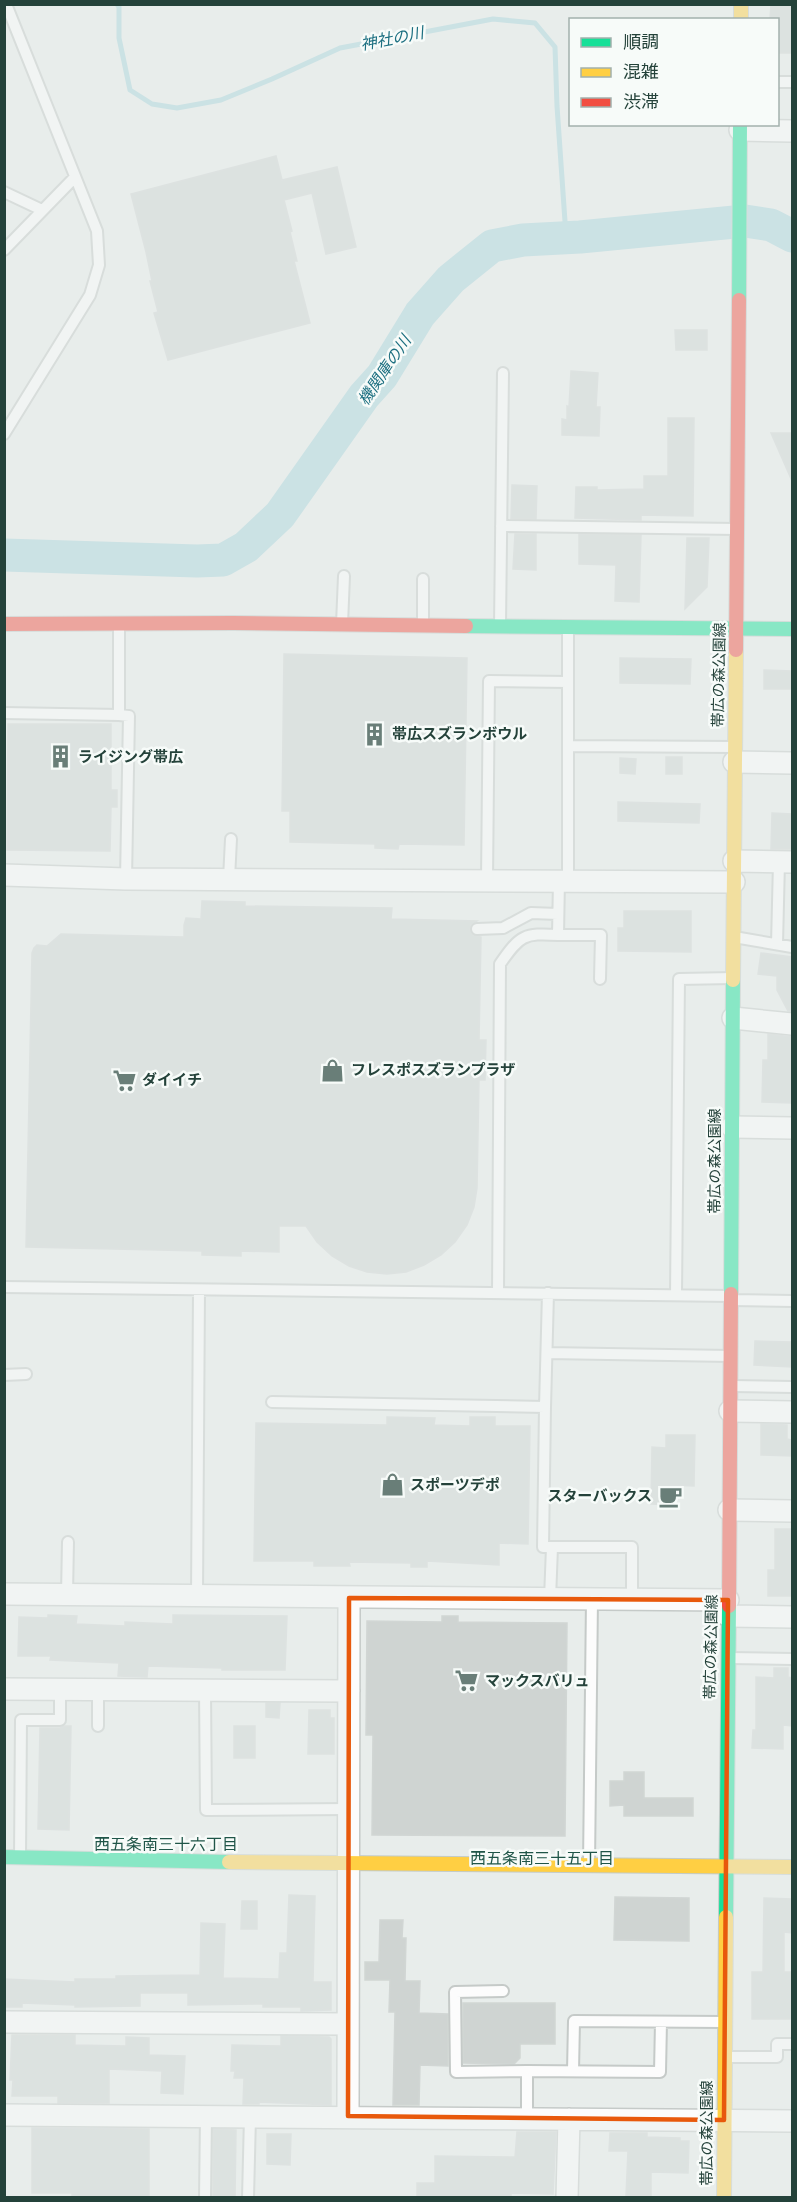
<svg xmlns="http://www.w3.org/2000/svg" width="797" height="2202" font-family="'Nunito Sans','Noto Sans JP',sans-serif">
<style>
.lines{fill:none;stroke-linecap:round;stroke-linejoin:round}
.stream{stroke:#a9d4db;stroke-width:5}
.river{stroke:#a9d4db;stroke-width:33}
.building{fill:#cfd4d2;stroke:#d1d6d4;stroke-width:1.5}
.lane-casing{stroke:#c5cac8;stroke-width:14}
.street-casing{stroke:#c5cac8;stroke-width:24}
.fast-casing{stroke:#c3cbc8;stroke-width:16}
.slow-casing{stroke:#c3cbc8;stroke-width:16}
.jam-casing{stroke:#c3cbc8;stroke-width:16}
.lane{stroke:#fcfcfc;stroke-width:10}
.street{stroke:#fcfcfc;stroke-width:21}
.fast{stroke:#16e098;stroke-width:14}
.slow{stroke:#ffcf43;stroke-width:14}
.jam{stroke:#f24e42;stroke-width:14}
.marked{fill:none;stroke:#e8590c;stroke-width:4.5;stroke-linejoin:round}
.labels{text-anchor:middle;stroke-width:5;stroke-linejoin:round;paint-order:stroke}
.street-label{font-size:15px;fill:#24423a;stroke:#f7fbf9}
.poi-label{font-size:15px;font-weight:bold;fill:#24423a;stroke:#f7fbf9;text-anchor:start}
.water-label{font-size:16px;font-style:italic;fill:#1c6f80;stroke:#f7fbf9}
.neighbourhood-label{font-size:16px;fill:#1f5548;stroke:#f7fbf9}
</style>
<rect width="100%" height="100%" fill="#e8edeb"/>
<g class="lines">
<!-- stream -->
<path class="stream" d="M 117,4 L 119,7 L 119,38 L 130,90 L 152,104 L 177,108 L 221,100 L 272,79 L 340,48 L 493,19 L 535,23 L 555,47 L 557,106 L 566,236"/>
<!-- river -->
<path class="river" d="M 4,555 L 197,561 L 223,560 L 246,547 L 280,515 L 364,396 L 382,376 L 420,314 L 451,279 L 492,246 L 523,240 L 580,237 L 745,221 L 771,225 L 792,236"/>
</g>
<!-- building -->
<path class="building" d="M 771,4 L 792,4 L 792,53 L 777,53 L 777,20 L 770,20 Z
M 276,156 L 282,180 L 337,167 L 356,247 L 326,254 L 312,193 L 284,200 L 292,231 L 290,232 L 297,261 L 294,261 L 310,323 L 168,360 L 154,313 L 158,312 L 150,281 L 152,281 L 146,252 L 131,194 Z
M 675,330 L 707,330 L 707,350 L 676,350 Z
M 571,371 L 598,373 L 596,407 L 600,407 L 599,436 L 562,435 L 562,419 L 567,420 L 567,406 L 569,407 Z
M 668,418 L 694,418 L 693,516 L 641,515 L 641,520 L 575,518 L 576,487 L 597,487 L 597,490 L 644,489 L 644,476 L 668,476 Z
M 771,433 L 792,433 L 792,481 Z
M 512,485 L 537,486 L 536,519 L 511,519 Z
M 515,534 L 536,534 L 536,570 L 513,569 Z
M 579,534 L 641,535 L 639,602 L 615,601 L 616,565 L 579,564 Z
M 687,538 L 709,538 L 707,587 L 685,609 Z
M 284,654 L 467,658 L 464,845 L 399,844 L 398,849 L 375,848 L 375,844 L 290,842 L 290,811 L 282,811 Z
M 620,658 L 691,659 L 690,684 L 620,683 Z
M 764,670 L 792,671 L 792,689 L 764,689 Z
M 8,724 L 111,724 L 111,790 L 117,790 L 117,807 L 111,807 L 110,851 L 7,850 Z
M 666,757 L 682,757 L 682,774 L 666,774 Z
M 620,758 L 636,759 L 635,774 L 620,773 Z
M 618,802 L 700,804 L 699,823 L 618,821 Z
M 772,813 L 792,814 L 792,849 L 771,849 Z
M 202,901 L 245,902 L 245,906 L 392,908 L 391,919 L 477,921 L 471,925 L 470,930 L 473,935 L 481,937 L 479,1040 L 486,1040 L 485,1080 L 479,1080 L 477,1188 L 474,1207 L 467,1225 L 455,1242 L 441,1255 L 424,1265 L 406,1272 L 387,1274 L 367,1272 L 349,1266 L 332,1256 L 317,1242 L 306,1226 L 279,1226 L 279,1252 L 241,1251 L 241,1256 L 202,1255 L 202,1251 L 26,1247 L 32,953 L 34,948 L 37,945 L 47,946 L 61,934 L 184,937 L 184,925 L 186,918 L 201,919 Z
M 624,911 L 691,911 L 691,952 L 618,951 L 618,928 L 624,928 Z
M 761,953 L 792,957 L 792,1011 L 788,1011 L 777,990 L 777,976 L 758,974 Z
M 768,1034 L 791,1037 L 791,1103 L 762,1102 L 763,1060 L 768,1060 Z
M 755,1341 L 792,1342 L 792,1367 L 754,1365 Z
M 387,1417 L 435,1418 L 434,1425 L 470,1426 L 470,1417 L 495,1417 L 495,1426 L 530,1426 L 528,1544 L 499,1543 L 499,1565 L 427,1561 L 427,1567 L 411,1567 L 411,1563 L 349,1562 L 350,1566 L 314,1566 L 314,1561 L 254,1561 L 256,1423 L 387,1425 Z
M 761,1424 L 787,1425 L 787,1439 L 792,1440 L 792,1456 L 761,1455 Z
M 666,1435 L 695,1435 L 694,1486 L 671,1485 L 670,1505 L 651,1504 L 652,1447 L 666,1448 Z
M 775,1529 L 792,1529 L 792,1596 L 768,1596 L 768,1570 L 775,1570 Z
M 48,1615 L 77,1616 L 76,1624 L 125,1626 L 125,1622 L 173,1624 L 173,1615 L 287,1616 L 285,1670 L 222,1670 L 222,1668 L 148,1666 L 147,1677 L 118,1676 L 119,1663 L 50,1660 L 51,1656 L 18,1656 L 19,1617 L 48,1618 Z
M 442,1616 L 458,1616 L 458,1622 L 567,1623 L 565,1836 L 372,1835 L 373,1735 L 366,1735 L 367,1621 L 442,1622 Z
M 774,1668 L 788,1668 L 788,1677 L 792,1678 L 792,1726 L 783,1725 L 783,1749 L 752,1748 L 753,1730 L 756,1730 L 756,1677 L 774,1678 Z
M 266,1703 L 280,1703 L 279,1718 L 266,1717 Z
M 309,1710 L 330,1710 L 330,1718 L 334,1718 L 334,1754 L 308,1754 Z
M 65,1726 L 71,1726 L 69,1830 L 38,1829 L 40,1728 L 60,1728 Z
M 234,1726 L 255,1726 L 255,1758 L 234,1758 Z
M 624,1772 L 644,1772 L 644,1798 L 693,1798 L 693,1816 L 624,1816 L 624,1805 L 610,1806 L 610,1781 L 624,1781 Z
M 289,1895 L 315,1896 L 313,1982 L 331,1982 L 331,2010 L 301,2011 L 301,2007 L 263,2007 L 263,2004 L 188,2005 L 188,1993 L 140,1993 L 140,2006 L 75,2007 L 75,2005 L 22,2003 L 22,2007 L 4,2007 L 4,1979 L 75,1982 L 75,1979 L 116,1979 L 116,1976 L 200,1975 L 201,1923 L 225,1924 L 223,1978 L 279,1979 L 280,1953 L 287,1953 Z
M 615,1897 L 689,1898 L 689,1941 L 614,1940 Z
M 764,1898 L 792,1899 L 792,1933 L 784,1932 L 784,1972 L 792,1972 L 792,2019 L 752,2019 L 752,1972 L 763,1972 Z
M 242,1901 L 257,1901 L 257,1929 L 241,1929 Z
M 380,1920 L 403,1920 L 402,1938 L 406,1938 L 405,1981 L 420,1981 L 419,2013 L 448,2014 L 448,2066 L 420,2065 L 419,2105 L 393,2105 L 395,2012 L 389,2012 L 390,1980 L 365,1980 L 365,1962 L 379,1962 Z
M 463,2003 L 555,2003 L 555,2044 L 520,2044 L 520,2058 L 514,2064 L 463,2063 Z
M 12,2035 L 75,2035 L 75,2045 L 126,2046 L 126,2037 L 149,2038 L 149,2055 L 185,2056 L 183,2094 L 161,2093 L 162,2071 L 109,2069 L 109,2103 L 58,2103 L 58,2096 L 12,2096 L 13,2080 L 10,2080 Z
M 281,2036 L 329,2037 L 331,2039 L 331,2105 L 259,2102 L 259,2104 L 243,2104 L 244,2078 L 234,2078 L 235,2071 L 231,2071 L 232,2045 L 281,2046 Z
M 32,2128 L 149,2129 L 149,2198 L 72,2198 L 72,2193 L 32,2193 Z
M 213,2129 L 236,2130 L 235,2198 L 213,2198 Z
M 517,2132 L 556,2132 L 553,2194 L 511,2193 L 511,2198 L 417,2198 L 417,2183 L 435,2183 L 435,2156 L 515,2157 Z
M 610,2133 L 647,2133 L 647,2137 L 680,2138 L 680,2141 L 689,2141 L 688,2173 L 651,2172 L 651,2196 L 626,2196 L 628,2151 L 609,2151 Z
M 267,2134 L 291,2134 L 290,2165 L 267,2164 Z"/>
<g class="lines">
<defs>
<path id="lane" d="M 778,82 L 792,82
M 4,192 L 42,210
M 4,250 L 75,177
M 4,434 L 90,295 L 99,265 L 97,231 L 6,4
M 501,526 L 737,529
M 342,624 L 344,576
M 423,625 L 423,579
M 500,625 L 503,373
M 568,627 L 568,881
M 4,713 L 119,715 L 119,624
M 119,715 L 129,716 L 126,879
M 568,746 L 734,747
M 229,879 L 231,839
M 487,880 L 489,681 L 568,682
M 477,929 L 503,928 L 531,913 L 558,914
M 558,935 L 601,935 L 600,979
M 734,937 L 792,947
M 777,944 L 779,862
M 4,1287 L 731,1296
M 498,1293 L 500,964 C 520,935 524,933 558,935 L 559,880
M 676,1295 L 679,979 L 733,978
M 731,1300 L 792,1301
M 547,1353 L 730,1356
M 4,1375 L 26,1374
M 733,1386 L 792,1387
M 272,1402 L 545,1407 L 548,1293
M 545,1407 L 543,1547 L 632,1547 L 632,1600
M 67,1594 L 68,1542
M 197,1596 L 199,1290
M 550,1599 L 552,1547
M 730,1658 L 792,1659
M 205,1690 L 206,1810 L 348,1809
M 98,1726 L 98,1690
M 20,1857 L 21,1720 L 60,1720 L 60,1689
M 589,1865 L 592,1599
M 503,1991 L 455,1992 L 456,2072 L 527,2071
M 725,2057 L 777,2057 L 777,2044 L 792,2044
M 573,2071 L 574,2021 L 724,2022
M 527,2118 L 527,2071 L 660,2072 L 661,2022
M 205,2198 L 206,2116
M 248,2198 L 250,2116"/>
<path id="street" d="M 740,130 L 792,131
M 734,762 L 792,763
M 734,861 L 792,862
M 4,875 L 126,879 L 734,882
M 733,1018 L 792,1024
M 732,1127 L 792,1128
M 730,1411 L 792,1412
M 729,1510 L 792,1511
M 4,1594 L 728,1600
M 728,1616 L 792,1617
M 4,1689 L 349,1691
M 4,2022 L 348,2024
M 4,2115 L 792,2121
M 348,2116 L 349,1598
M 567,2198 L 569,2119"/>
<path id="fast" d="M 739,300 L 740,124
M 466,626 L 792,629
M 731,1294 L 733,980
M 4,1857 L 229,1862
M 726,1917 L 729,1606"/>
<path id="slow" d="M 741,4 L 741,20
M 733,980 L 736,650
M 229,1862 L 792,1867
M 724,2198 L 726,1917"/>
<path id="jam" d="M 4,624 L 233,623 L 466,626
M 736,650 L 739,300
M 729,1606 L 731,1294"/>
</defs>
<!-- lane casing -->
<use href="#lane" class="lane-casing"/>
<!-- street casing -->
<use href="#street" class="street-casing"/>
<!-- fast casing -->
<use href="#fast" class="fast-casing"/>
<!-- slow casing -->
<use href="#slow" class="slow-casing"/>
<!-- jam casing -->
<use href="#jam" class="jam-casing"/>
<!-- lane -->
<use href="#lane" class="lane"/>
<!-- street -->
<use href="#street" class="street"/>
<!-- fast -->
<use href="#fast" class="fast"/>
<!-- slow -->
<use href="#slow" class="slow"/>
<!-- jam -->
<use href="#jam" class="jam"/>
</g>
<!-- marked area -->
<path d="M0 0H797V2202H0ZM 349,1598 L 728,1600 L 724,2120 L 348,2116 Z" fill="#e8edeb" fill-opacity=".55" fill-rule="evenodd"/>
<path class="marked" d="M 349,1598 L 728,1600 L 724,2120 L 348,2116 Z"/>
<!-- icons -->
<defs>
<symbol id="building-bare" viewBox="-9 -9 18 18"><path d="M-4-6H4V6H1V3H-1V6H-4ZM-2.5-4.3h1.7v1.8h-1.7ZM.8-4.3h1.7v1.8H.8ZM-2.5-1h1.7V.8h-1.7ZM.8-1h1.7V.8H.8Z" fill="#697e78" stroke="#f7fbf9" stroke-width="2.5" paint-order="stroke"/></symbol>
<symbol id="shop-bare" viewBox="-9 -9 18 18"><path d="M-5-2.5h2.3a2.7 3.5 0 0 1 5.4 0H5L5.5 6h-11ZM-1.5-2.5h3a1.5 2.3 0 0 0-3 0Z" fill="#697e78" stroke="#f7fbf9" stroke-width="2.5" paint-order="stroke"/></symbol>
<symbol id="supermarket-bare" viewBox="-9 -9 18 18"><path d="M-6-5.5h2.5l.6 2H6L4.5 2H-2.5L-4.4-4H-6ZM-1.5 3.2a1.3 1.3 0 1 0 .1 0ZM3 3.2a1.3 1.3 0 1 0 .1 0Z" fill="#697e78" stroke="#f7fbf9" stroke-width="2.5" paint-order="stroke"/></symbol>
<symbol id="cafe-bare" viewBox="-9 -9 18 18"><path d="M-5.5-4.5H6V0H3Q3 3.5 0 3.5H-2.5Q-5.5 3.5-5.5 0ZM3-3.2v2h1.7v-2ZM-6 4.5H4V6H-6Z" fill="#697e78" stroke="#f7fbf9" stroke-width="2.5" paint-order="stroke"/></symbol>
</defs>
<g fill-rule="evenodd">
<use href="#building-bare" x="358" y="718" width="33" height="33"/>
<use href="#building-bare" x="44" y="740" width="33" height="33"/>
<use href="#shop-bare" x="316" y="1054" width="33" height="33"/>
<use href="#supermarket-bare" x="108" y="1064" width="33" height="33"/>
<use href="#shop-bare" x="376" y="1468" width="33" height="33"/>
<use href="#cafe-bare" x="654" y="1480" width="33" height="33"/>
<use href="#supermarket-bare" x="450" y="1664" width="33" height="33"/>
</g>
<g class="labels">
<!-- street labels -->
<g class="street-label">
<text transform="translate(719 675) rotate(-89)" y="5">帯広の森公園線</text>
<text transform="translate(715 1161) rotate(-90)" y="5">帯広の森公園線</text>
<text transform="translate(711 1647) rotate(-89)" y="5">帯広の森公園線</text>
<text transform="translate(707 2133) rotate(-90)" y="5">帯広の森公園線</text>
</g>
<!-- poi labels -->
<g class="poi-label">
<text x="392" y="739">帯広スズランボウル</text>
<text x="78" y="762">ライジング帯広</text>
<text x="351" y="1075">フレスポスズランプラザ</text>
<text x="142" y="1085">ダイイチ</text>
<text x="410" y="1490">スポーツデポ</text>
<text x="652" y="1501" text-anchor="end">スターバックス</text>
<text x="485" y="1686">マックスバリュ</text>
</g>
<!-- water labels -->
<g class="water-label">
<text transform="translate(392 38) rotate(-11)" y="6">神社の川</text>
<text transform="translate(384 370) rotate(-56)" y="6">機関庫の川</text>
</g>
<!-- neighbourhood labels -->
<g class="neighbourhood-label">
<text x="166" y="1850">西五条南三十六丁目</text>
<text x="542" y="1864">西五条南三十五丁目</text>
</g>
</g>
<!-- border -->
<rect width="797" height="2202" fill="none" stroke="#24423a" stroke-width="12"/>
<!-- legend -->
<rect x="569" y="18" width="210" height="108" fill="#f7fbf9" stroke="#a3b1ad" stroke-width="1.5"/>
<rect x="581" y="38" width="30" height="9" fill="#16e098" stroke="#a3b1ad" stroke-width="1.5"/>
<text x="623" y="48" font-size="18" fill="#24423a">順調</text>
<rect x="581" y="68" width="30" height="9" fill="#ffcf43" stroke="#a3b1ad" stroke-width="1.5"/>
<text x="623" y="78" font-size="18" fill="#24423a">混雑</text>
<rect x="581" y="98" width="30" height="9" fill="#f24e42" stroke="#a3b1ad" stroke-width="1.5"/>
<text x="623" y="108" font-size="18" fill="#24423a">渋滞</text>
</svg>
